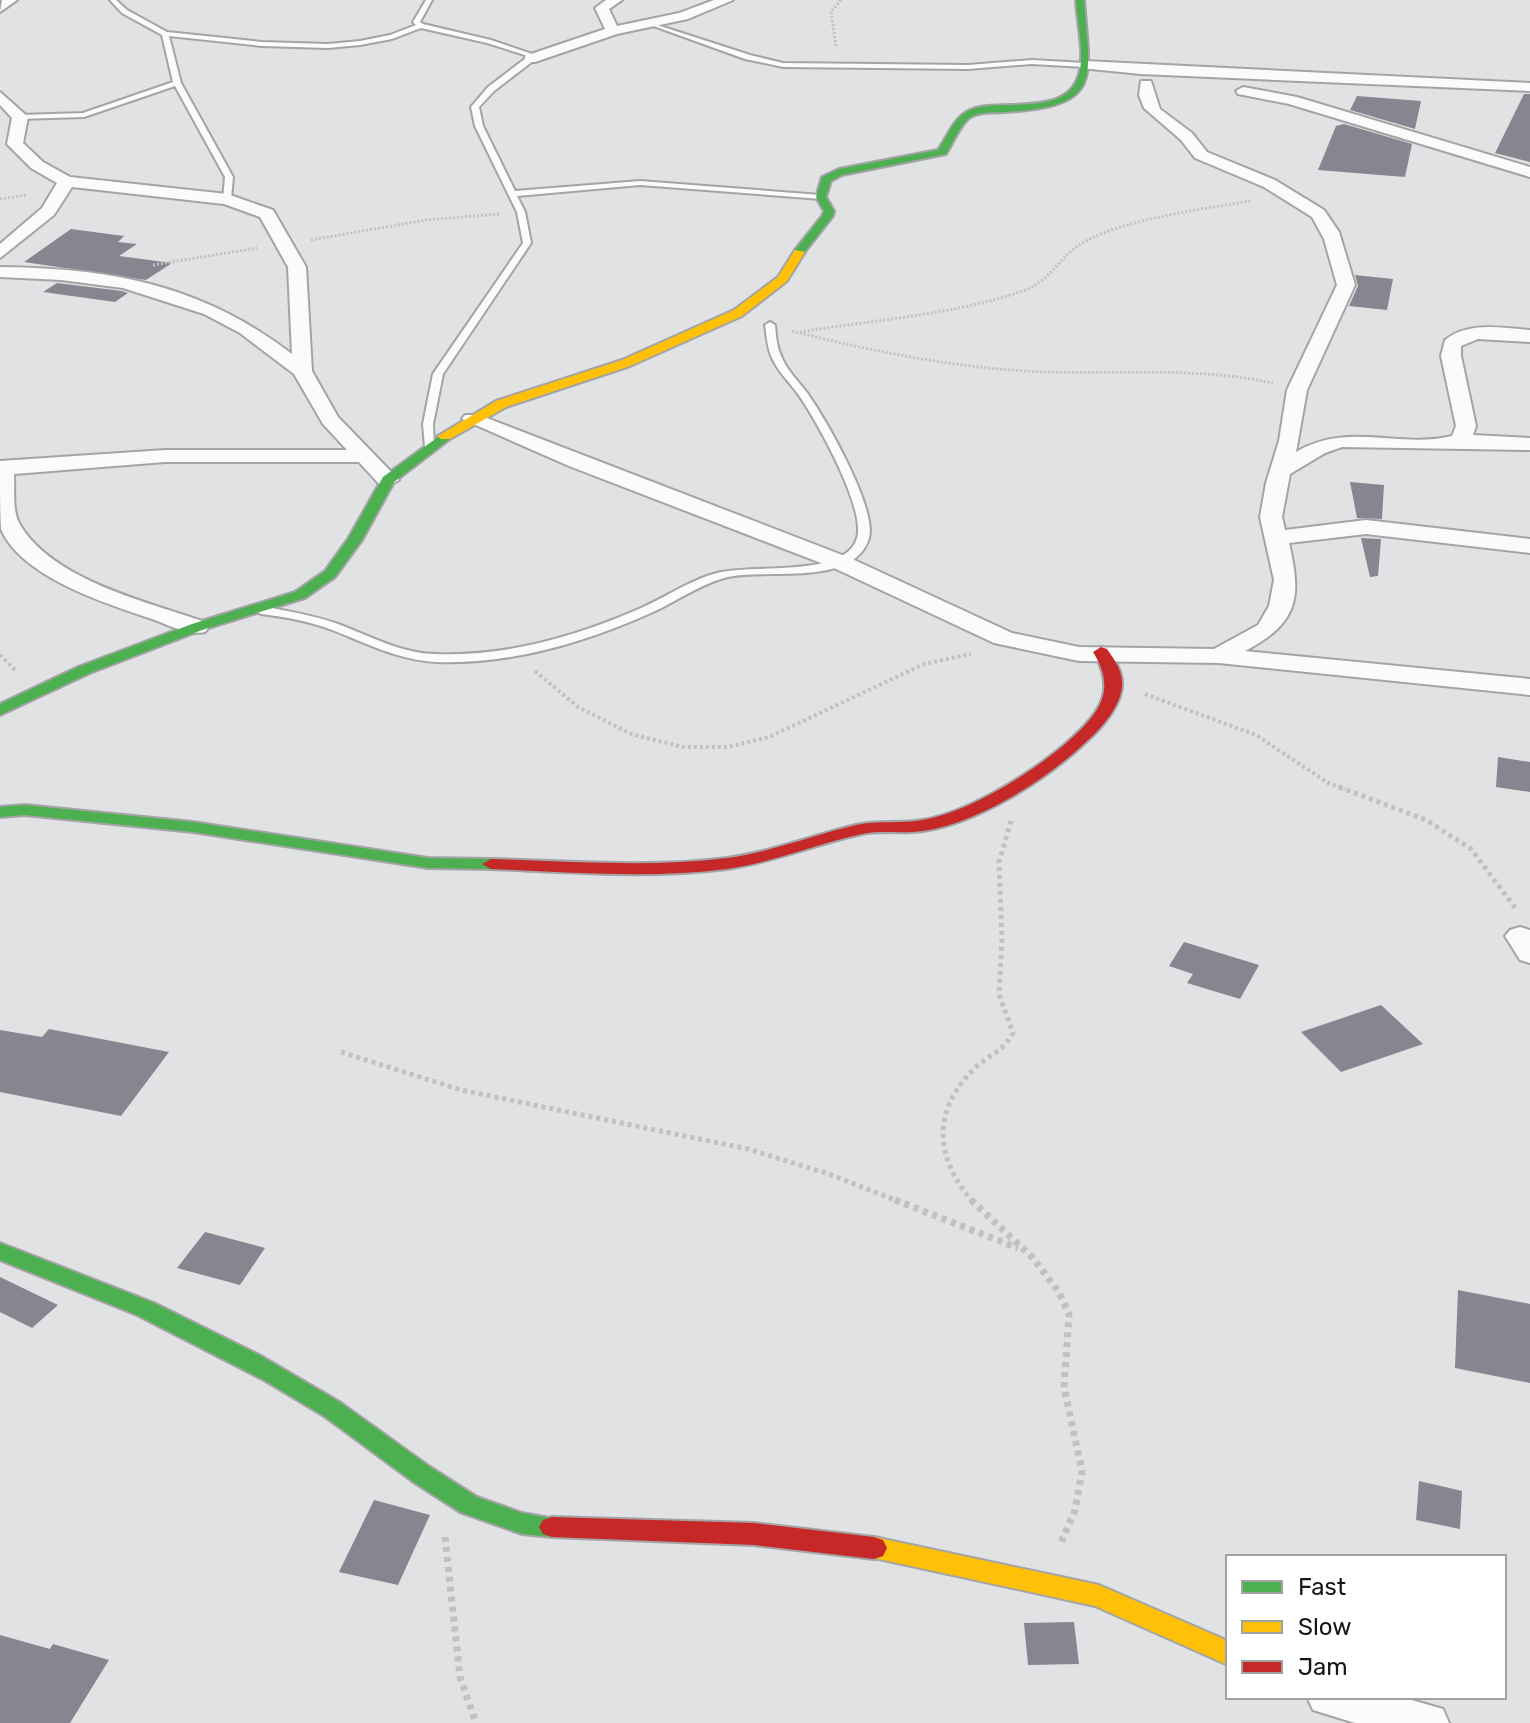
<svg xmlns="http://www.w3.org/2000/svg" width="1530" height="1723" font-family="Rubik,sans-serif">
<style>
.building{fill:#888590}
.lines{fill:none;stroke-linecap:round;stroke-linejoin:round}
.lane-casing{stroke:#a4a4a6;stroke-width:4}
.street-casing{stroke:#a4a4a6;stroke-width:4}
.fast-casing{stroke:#a4a4a6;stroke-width:4}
.slow-casing{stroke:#a4a4a6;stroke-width:4}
.jam-casing{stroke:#a4a4a6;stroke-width:4}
.path-far3{stroke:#c1c1c1;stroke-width:3;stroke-dasharray:2 2;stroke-linecap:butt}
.path-far2{stroke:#c1c1c1;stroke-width:4;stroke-dasharray:3 3;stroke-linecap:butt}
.path-far1{stroke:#c1c1c1;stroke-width:5;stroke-dasharray:4 4;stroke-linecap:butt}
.path{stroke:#c1c1c1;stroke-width:7;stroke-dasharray:5 5;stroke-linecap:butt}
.lane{fill:#fafbfb;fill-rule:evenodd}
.street{fill:#fafbfb;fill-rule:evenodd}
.fast{fill:#4caf50;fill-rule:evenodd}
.slow{fill:#ffc107;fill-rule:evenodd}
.jam{fill:#c62828;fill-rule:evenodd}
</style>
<rect width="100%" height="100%" fill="#e0e2e4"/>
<!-- building -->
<path class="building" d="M 1524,94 L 1530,94 L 1530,162 L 1495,153 Z
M 1357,96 L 1421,101 L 1415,129 L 1350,110 Z
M 1344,124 L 1412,144 L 1405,177 L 1318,170 L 1336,126 Z
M 71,229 L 124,236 L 118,242 L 137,244 L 119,256 L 172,263 L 146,280 L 24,262 Z
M 1355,275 L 1393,279 L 1387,310 L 1349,306 L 1358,286 Z
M 57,283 L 122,291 L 128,293 L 115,302 L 43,292 Z
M 1350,482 L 1384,485 L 1382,519 L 1357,518 Z
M 1361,538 L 1381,539 L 1378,576 L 1370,577 Z
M 1498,757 L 1530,762 L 1530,792 L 1496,787 Z
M 1184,942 L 1259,965 L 1240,999 L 1187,983 L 1193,974 L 1169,966 Z
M 1381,1005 L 1423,1044 L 1341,1072 L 1301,1032 Z
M 49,1029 L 169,1052 L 121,1116 L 0,1092 L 0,1030 L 42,1037 Z
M 205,1232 L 265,1248 L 240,1285 L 177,1268 Z
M 0,1277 L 58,1305 L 32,1328 L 0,1312 Z
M 1458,1290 L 1530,1304 L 1530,1383 L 1455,1368 Z
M 1419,1481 L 1462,1491 L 1460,1529 L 1416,1520 Z
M 374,1500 L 430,1515 L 398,1585 L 339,1572 Z
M 1074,1622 L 1079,1664 L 1028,1665 L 1024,1623 Z
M 0,1635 L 50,1649 L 53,1644 L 109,1660 L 70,1723 L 0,1723 Z"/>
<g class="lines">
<defs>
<path id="lane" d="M 110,0 L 116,0 L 127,10 L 167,32 L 262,42 L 328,44 L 360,41 L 390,35 L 416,25 L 413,22 L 426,0 L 432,0 L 420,22 L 423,24 L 491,40 L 532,54 L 533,61 L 494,91 L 479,107 L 483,126 L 515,191 L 640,181 L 821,195 L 825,197 L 821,199 L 640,185 L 517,196 L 525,212 L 531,243 L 443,374 L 433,424 L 434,445 L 433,447 L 425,447 L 423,424 L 433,374 L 523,243 L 517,212 L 475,126 L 471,107 L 488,87 L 526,58 L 525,55 L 487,43 L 421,28 L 392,39 L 360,45 L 328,48 L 262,46 L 169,36 L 181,83 L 233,177 L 231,199 L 227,201 L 223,199 L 225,177 L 175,86 L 84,117 L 20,119 L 16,117 L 20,115 L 83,113 L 173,82 L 162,35 L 122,13 Z
M 648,22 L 750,55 L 783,63 L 968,65 L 1032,60 L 1085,63 L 1089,65 L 1085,67 L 1032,64 L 968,69 L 783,67 L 745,59 L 648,24 Z
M 770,322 L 775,325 C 776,337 777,349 783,360 C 789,373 800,383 808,394 C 826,420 877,508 869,538 C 854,589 762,567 724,578 C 699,585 677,601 653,612 C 587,642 510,665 436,662 C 398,660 366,643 332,630 C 309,621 285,617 261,614 L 255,610 L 261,606 C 287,611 313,615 338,624 C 370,636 400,653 435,654 C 506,657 577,636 641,608 C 666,597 690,580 717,573 C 751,563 845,579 857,538 C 866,509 816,419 798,394 C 790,383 779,373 773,360 C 767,349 767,337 765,325 Z"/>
<path id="street" d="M 17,0 L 0,12 L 2,0 Z
M 606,0 L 622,0 L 609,9 L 617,26 L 679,13 L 714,0 L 733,0 L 688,19 L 617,34 L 535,62 L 525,62 L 525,56 L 605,29 L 595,8 Z
M 1085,61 L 1530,83 L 1530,91 L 1141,74 L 1080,68 L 1078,65 Z
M 1141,81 L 1151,81 L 1160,109 L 1192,133 L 1207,152 L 1275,180 L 1324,210 L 1339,232 L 1355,285 L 1307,390 L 1296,452 C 1348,421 1398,449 1452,436 L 1456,426 L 1441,356 L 1445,340 C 1469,321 1502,328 1530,330 L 1530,342 L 1478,339 L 1461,346 L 1461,356 L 1476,426 L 1473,435 L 1530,438 L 1530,450 L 1342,447 L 1325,453 L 1290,474 L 1282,517 L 1285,530 L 1366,520 L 1530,539 L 1530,553 L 1366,534 L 1289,543 C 1302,599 1298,623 1245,651 L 1530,679 L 1530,695 L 1219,663 L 1079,661 L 994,643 L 834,568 L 569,466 L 462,419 L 465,415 L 479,415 L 850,558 L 1012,633 L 1079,647 L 1214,649 L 1258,625 L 1269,606 L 1274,580 L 1260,517 L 1266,483 L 1279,441 L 1287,390 L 1337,285 L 1324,239 L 1312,217 L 1264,187 L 1195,158 L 1181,140 L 1144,108 L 1139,95 Z
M 1243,87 L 1297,97 L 1530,167 L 1530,177 L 1289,104 L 1238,94 L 1236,91 Z
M 0,92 L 28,117 L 23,143 L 43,162 L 70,177 L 227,194 L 273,210 L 306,267 L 312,371 L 338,417 L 399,480 L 388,486 L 380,485 L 359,462 L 165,462 L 14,474 C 15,490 12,509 19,523 C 51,580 148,602 205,622 L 209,627 L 205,632 C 188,636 169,625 152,619 C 107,604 21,577 1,529 C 0,512 0,480 0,461 L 165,450 L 347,450 L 323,424 L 294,374 L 240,333 L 204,314 L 123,288 L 61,280 L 0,277 L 0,267 C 111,268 202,285 292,354 L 288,267 L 260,217 L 224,204 L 72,187 L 54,215 L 0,258 L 0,244 L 42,208 L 57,183 L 31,168 L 7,144 L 12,118 L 0,105 Z
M 1520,927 L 1530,930 L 1530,963 L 1520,960 L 1505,936 L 1510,930 Z
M 1307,1697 L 1401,1697 L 1443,1709 L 1449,1723 L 1355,1723 L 1313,1710 Z"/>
<path id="fast" d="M 1076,0 L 1084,0 C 1090,81 1103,106 1005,112 C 993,113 979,111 969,118 C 959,127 953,143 946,154 L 842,175 L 831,181 L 826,197 L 834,211 L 833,216 L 803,254 L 795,254 L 795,250 L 822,216 L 824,211 L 816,197 L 822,177 L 839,169 L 938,150 C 947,137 954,118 968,111 C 996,96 1067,120 1079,74 C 1085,52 1077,23 1076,0 Z
M 445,432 L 450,433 L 450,439 L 394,482 L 362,540 L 335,577 L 305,598 L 202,630 L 90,673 L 0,715 L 0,704 L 78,667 L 192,624 L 295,592 L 325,571 L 348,539 L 383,477 Z
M 25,805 L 193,822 L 428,858 L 491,859 L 500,864 L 491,869 L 428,868 L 193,832 L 25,815 L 0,817 L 0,807 Z
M 0,1243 L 154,1303 L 261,1356 L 341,1403 L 430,1467 L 477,1497 L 522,1513 L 561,1520 L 565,1527 L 561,1534 L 552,1537 L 522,1534 L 460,1512 L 412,1481 L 324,1416 L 264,1380 L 137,1315 L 0,1260 Z"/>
<path id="slow" d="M 795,250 L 805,252 L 787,281 L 742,316 L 630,366 L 506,407 L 450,439 L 440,439 L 438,436 L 496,401 L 622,360 L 734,310 L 778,277 Z
M 874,1537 L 1099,1585 L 1228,1641 L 1228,1665 L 1095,1606 L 865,1556 L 861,1548 L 865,1540 Z"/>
<path id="jam" d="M 1101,647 L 1107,649 C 1112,657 1119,665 1121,675 C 1128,699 1102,728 1086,742 C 1046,780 978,823 923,831 C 903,834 882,830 862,834 C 817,844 774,862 727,869 C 649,879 570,872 491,869 L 482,864 L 491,859 C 569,861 649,868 727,858 C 771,852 813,835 856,825 C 878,820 900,824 922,820 C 969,813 1040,768 1074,736 C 1103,709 1115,687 1093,652 Z
M 552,1517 L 754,1523 L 874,1537 L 883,1540 L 887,1548 L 883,1556 L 874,1559 L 754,1545 L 552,1537 L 543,1534 L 539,1527 L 543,1520 Z"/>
</defs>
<!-- lane casing -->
<use href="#lane" class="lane-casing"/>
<!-- street casing -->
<use href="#street" class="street-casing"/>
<!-- fast casing -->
<use href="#fast" class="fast-casing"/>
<!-- slow casing -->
<use href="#slow" class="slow-casing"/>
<!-- jam casing -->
<use href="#jam" class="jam-casing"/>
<!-- path-far3 -->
<path class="path-far3" d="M 836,46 L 831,12 L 841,0
M 0,199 L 27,195
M 311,240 L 426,220 L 499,214
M 153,265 L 257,248
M 792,331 C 875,352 960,369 1046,372 C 1123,374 1198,367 1273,383
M 800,332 C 873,320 953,315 1023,291 C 1050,282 1060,255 1084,242 C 1125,219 1203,209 1250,201"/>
<!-- path-far2 -->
<path class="path-far2" d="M 0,655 L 15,670
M 535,671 L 578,707 L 631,734 L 683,747 L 728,747 L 769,737 L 924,664 L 971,654
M 1145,694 L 1256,735 L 1328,783 L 1345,789"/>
<!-- path-far1 -->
<path class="path-far1" d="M 1339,787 L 1426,820 L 1471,849 L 1516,909
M 341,1052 L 461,1090 L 748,1149 L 829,1174 L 900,1202
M 973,1202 C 934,1157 931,1109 977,1066 C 990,1055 1005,1049 1013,1033 L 999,994 L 1002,939 L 999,862 L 1011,821"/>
<!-- path -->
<path class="path" d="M 895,1200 L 1018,1248
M 971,1200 L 1033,1258 L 1058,1291 L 1069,1314 L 1064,1387 L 1082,1471 L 1075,1510 L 1060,1545
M 445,1537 L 460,1677 L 476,1723"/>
<!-- lane -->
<use href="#lane" class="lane"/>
<!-- street -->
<use href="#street" class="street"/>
<!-- fast -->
<use href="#fast" class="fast"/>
<!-- slow -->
<use href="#slow" class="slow"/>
<!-- jam -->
<use href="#jam" class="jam"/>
</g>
<!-- legend -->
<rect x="1226" y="1555" width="280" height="144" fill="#ffffff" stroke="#a1a2a2" stroke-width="2"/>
<rect x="1242" y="1581" width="40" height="12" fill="#4caf50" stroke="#a1a2a2" stroke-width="2"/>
<text x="1298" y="1595" font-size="24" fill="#151617">Fast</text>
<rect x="1242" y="1621" width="40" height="12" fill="#ffc107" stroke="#a1a2a2" stroke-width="2"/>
<text x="1298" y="1635" font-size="24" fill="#151617">Slow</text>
<rect x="1242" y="1661" width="40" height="12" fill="#c62828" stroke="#a1a2a2" stroke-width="2"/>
<text x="1298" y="1675" font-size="24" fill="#151617">Jam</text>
</svg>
